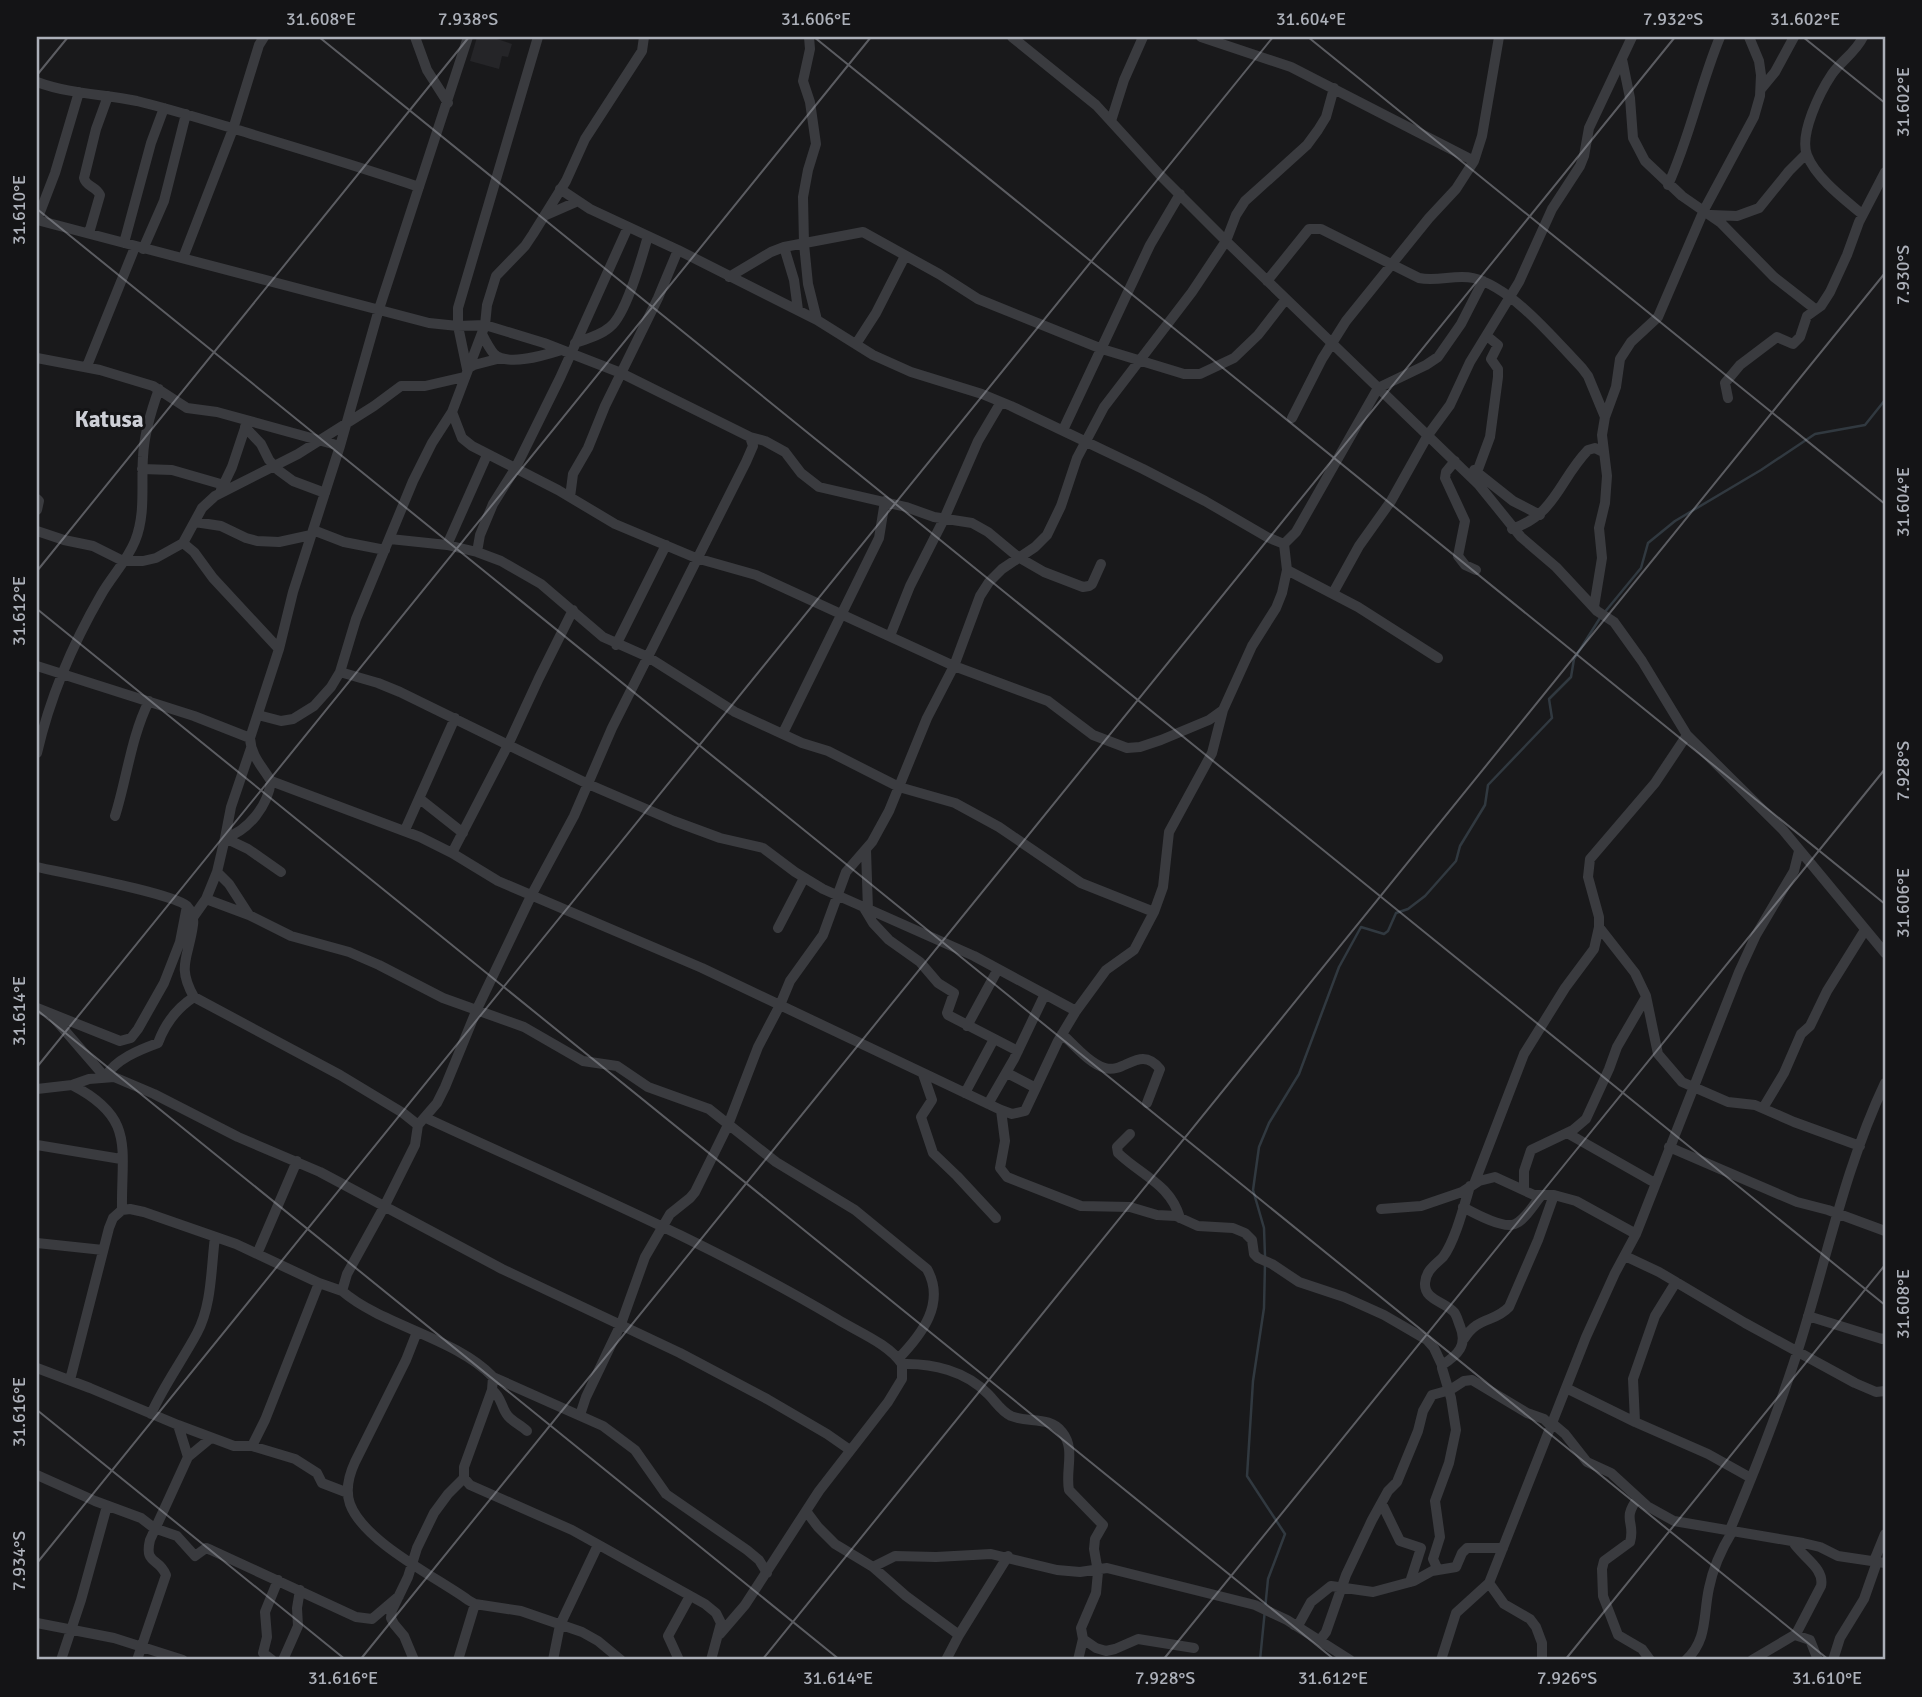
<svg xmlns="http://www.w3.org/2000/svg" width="1922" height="1697" font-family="Signika,sans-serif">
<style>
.built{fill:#252528}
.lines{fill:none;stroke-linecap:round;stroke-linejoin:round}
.stream{stroke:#313940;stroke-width:2.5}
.street{stroke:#3a3b3f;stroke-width:10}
.ticks{fill:none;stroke:#acb0b9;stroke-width:2;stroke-opacity:0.45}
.labels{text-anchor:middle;stroke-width:6;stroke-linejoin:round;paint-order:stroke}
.quarter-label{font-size:23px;font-weight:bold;fill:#cdcfd6;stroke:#141416}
.neatline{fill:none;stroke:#acb0b9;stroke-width:2.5}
.ticks-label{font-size:18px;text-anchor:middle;fill:#acb0b9}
</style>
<rect width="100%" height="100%" fill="#19191b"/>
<!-- built -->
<path class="built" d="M 477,37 L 491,37 L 512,44 L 508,57 L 502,56 L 499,69 L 470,61 Z"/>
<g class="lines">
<!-- stream -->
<path class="stream" d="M 1604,613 L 1641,568 L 1648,543 L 1675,521 L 1761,470 L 1815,434 L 1865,425 L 1885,400
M 1265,1256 L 1264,1228 L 1253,1190 L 1259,1147 L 1269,1123 L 1299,1074 L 1339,967 L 1361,927 L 1384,934 L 1388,931 L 1396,913 L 1408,909 L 1425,896 L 1456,861 L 1460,846 L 1485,805 L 1488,785 L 1552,718 L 1549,699 L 1571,677 L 1574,659 L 1600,618
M 1260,1660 L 1268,1579 L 1285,1534 L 1247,1476 L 1253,1381 L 1264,1308 L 1265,1263"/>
<!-- street -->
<path class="street" d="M 415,37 L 427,70 L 448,103
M 809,37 L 810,49 L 803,81 L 810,102 L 816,144 L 808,170 L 803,197 L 804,244 L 808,284 L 817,320
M 1012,37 L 1096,105 L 1160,175 L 1226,241 L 1479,485 L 1521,537 L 1556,567 L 1597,611 L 1614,622 L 1642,661 L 1687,735 L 1783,830 L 1885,953
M 1201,37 L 1291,67 L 1474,161
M 1622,59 L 1630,98 L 1633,138 L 1645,161 L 1682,196 L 1721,223 L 1774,277 L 1815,309
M 37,82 C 69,94 103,94 137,101 C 170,109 202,119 235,129 C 296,148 358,166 419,187
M 1761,89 L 1775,72 L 1794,37
M 1111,121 L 1124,80 L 1143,37
M 1668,185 C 1690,137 1700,85 1720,37
M 560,189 L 590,209 L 678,250 L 817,320 L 873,355 L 911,372 L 982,394 L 1011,406 L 1143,469 L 1205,501 L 1267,537 L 1284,544 L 1296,532 L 1378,388 L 1426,365 L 1438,357 L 1461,324 L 1483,281
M 1862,214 C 1844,199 1816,178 1807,155 C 1799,134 1820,92 1832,74 C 1841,61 1856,52 1863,37
M 1711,215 L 1737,216 L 1759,208 L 1789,171 L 1806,154
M 544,216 L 576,202
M 37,220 L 429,323 L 458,326 L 485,325 L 544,343 L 621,373 L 750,437 L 753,446 L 746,462 L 612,728 L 574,816 L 532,894 L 477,1009 L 445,1087 L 437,1103 L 418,1125
M 37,220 L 55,173 L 79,92
M 89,233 L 100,195 C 96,186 86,187 84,178 L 96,129 L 108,96
M 124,243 L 151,143 L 164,108
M 784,247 L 794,280 L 798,310
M 143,249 L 164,201 L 186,114
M 183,258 L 233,129 L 259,45 L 264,37
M 729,277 L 771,252 L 784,247 L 863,232 L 939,274 L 978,299 L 1102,349 L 1184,374 L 1200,374 L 1234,358 L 1258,335 L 1286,299
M 1267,281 L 1309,229 L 1321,229 L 1419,278 C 1437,282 1456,274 1473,278 C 1512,287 1555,340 1582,368 L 1588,376 L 1605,417
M 482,334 C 485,340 489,348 494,354 C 508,367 545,355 561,350
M 575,343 C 587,339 601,335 610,327 C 626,315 642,257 648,236
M 856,344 L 876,313 L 905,256
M 37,358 L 100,370 L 153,386 L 187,408 L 217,412 L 340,446
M 501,358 L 474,365 L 467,369 L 458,326 L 458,308 L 538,37
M 87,366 L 135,247
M 1728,398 L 1725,383 L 1740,365 L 1777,337 L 1793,344 L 1800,337 L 1807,316 L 1821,306 L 1830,292 L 1847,255 L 1859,222 L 1885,172
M 452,412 L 462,438 L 472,446 L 558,490 L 615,524 L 696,558 L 756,575 L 954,666 L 1048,701 L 1093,735 L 1127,748 L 1140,747 L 1161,740 L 1209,720 L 1223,710 L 1252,646 L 1276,608 L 1282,593 L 1287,570 L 1284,544
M 1292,418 L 1322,359 L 1346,321 L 1429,218 L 1456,189 L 1474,161 L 1482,136 L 1499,37
M 245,427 L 261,444 L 269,460 L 278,470 L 293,481 L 325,493
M 1063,430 L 1150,245 L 1180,194
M 750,437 L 765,441 L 785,452 L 801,473 L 819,487 L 906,507 L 934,517 L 972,523 L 988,532 L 1018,557 L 1044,572 L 1083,587 L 1089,586 L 1092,584 L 1101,564
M 1455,461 L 1446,472 L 1445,478 L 1465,521 L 1458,556 L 1465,565 L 1476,570
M 142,469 L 172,470 L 224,485
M 1474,470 L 1513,501 L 1540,515
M 1477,472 L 1490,437 L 1498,377 L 1498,369 L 1491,359 L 1498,345 L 1487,336
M 221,490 L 232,467 L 247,422
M 570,497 L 573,474 L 588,448 L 605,406 L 658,298 L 678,250
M 37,499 L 39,501 L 37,510
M 195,522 L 221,526 L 246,538 L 257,541 L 279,542 L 311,535
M 1512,529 C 1556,514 1559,480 1588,450 L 1595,448 L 1603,452
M 313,530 L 344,542 L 385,550
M 37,531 L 64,540 L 93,546 L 123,561 L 143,561 L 156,558 L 183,543 L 202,508 L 215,496 L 298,454 L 374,406 L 401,386 L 425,386 L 464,377
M 390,539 L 447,545 L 477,552 L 501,561 L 541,584 L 603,637 L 648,657 L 735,712 L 802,743 L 828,751 L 899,787 L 955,803 L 999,827 L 1081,883 L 1154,912
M 183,543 L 194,552 L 213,578 L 279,649
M 447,545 L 487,455
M 477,552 L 480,535 L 493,504 L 515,469 L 560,378 L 628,227
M 1287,570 L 1358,607 L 1438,658
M 1333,593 L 1359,546 L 1391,501 L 1428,435 L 1450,405 L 1470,362 L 1519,282 L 1552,209 L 1580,166 L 1584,156 L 1589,128 L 1632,37
M 1594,607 L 1602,558 L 1599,528 L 1605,503 L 1607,476 L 1602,435 L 1605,417 L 1616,387 L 1620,359 L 1631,342 L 1658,317 L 1704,210 L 1754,117 L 1760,96 L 1761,75 L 1759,61 L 1749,37
M 890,636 L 910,586 L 944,519 L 978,441 L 1001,402
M 616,645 L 666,545
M 37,666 L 194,716 L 250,738
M 340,672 L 378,683 L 400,692 L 588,784 L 674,821 L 720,838 L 763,848 L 795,872 L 823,889 L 974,956 L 1076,1011
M 258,715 L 281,721 L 293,719 L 314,706 L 331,687 L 340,672 L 356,619 L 413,481 L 432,443 L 452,412 L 485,325 L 487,305 L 496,276 L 525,246 L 533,234 L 566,181 L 585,139 L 642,51 L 644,37
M 783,733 L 879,538 L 885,501
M 251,748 L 231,807 L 225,838 L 248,849 L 281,872
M 37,753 C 50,697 72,645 101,595 C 111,577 127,561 135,541 C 146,514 141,485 143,457 C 144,434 151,411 159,389
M 271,781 L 420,837 L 452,853 L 498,881 L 702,968 L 1001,1110 L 1012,1114 L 1025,1111 L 1058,1041 L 1076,1011 L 1106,970 L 1134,950 L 1154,912 L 1163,887 L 1169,832 L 1212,753 L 1223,710
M 420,799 L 463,833
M 115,816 C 127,778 131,737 149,701
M 405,830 L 455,718
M 866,850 L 868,910
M 452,853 L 508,745 L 539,678 L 573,610
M 37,867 C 63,873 172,893 187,906 C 192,911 194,919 193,925 C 189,957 176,966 194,997 L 340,1075 L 403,1113 L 418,1125 L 415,1145 L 384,1207 L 347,1274 L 342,1291 C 383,1326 456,1338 493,1377 L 492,1390 L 464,1467 L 464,1478 L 470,1485 L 572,1530 L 705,1604 L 716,1613 L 721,1623 L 711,1660
M 217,872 L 229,884 L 249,915
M 206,899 L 217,872 L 225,838 C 248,831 268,806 271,781 C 262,766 251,756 250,738 L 279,649 L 293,592 L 340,446 L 379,309 L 468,37
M 864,908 L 873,923 L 889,940 L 920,962 L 938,983 L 954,993 L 947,1013 L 948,1015 L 1018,1051
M 194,916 L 206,899 L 249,915 L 291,936 L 349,952 L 379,965 L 443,998 L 524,1027 L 583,1061 L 617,1066 L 648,1087 L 709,1109 L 776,1162 L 855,1210 L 927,1269 C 946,1303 922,1334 899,1358
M 1599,927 L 1635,973 L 1646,996 L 1658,1054 L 1682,1082 L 1728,1102 L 1755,1105 L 1794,1122 L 1860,1146
M 778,928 L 804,878
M 37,1008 L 120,1041 L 131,1038 L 138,1029 L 164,983 L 180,942 L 187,906
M 54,1018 L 105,1077 C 116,1059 139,1050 158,1043 C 165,1024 177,1008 194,997
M 967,1026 L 998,969
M 1062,1034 C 1074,1045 1090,1064 1105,1068 C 1125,1074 1140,1044 1160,1069 L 1147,1103
M 1007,1073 L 1034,1087
M 923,1074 L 932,1100 L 921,1117 L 933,1153 L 957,1176 L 996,1218
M 72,1085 C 136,1118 121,1148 122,1210
M 37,1089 L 72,1085 L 89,1079 L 114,1077 L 154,1094 L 238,1137 L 320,1172 L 502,1269 L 680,1353 L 767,1399 L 827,1434 L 850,1450
M 965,1093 L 994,1039
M 988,1104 L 1014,1059 L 1045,994
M 1763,1108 L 1784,1073 L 1801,1034 L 1810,1026 L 1827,991 L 1865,930
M 1001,1110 L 1005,1141 L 1000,1168 L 1007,1177 L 1081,1206 L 1130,1207 L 1157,1215 L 1176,1216 L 1198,1226 L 1233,1228 L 1245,1233 L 1252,1240 L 1254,1254 L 1258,1258 L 1272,1264 L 1299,1282 L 1344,1297 L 1384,1315 L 1427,1340 L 1434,1348 L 1442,1365
M 426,1118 C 564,1182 706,1241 837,1319 C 858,1332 889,1344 902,1364 L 902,1379 L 888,1402 L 819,1491 L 745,1605 L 720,1634
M 1567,1133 L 1655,1183
M 1130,1134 L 1117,1147 L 1118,1153 C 1142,1176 1170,1184 1180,1218
M 37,1145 L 121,1159
M 1669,1147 L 1797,1202 L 1828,1210 L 1885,1231
M 1474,1184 L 1524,1054 L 1565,988 L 1594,949 L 1599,927 L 1599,917 L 1588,877 L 1590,859 L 1655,783 L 1687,735
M 1524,1190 L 1524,1171 L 1531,1150 L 1573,1130 L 1586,1119 L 1609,1069 L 1617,1047 L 1646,997
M 1463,1207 C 1474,1213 1503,1229 1515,1224 C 1525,1220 1534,1204 1541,1196
M 1381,1209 L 1421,1206 L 1462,1192 L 1479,1181 L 1495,1177 L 1534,1195 L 1554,1195 L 1576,1201 L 1636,1234
M 37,1243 L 103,1250
M 257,1254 L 297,1161
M 1625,1256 L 1659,1272 L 1745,1323 L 1855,1383 L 1876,1392 L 1885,1391
M 1808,1316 L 1882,1339 L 1885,1338
M 417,1332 L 406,1360 L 355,1462 C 349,1475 345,1490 350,1504 C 364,1542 436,1577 468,1600 L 475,1604 L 521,1611 L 582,1632 L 598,1641 L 621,1660
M 1464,1339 C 1478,1316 1494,1323 1509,1307 L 1538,1240 L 1554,1195
M 902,1364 C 932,1363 966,1371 988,1394 C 996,1402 1001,1411 1011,1416 C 1028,1423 1050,1416 1062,1432 C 1076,1449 1065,1470 1069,1490 L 1103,1525 L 1095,1539 L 1094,1549 L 1098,1572 L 1096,1593 L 1081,1628 L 1083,1639 L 1078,1660
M 37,1368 L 90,1388 L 178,1425 L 188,1457 L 150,1540 C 144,1565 159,1557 166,1575 L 137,1660
M 493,1377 L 603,1426 L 635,1450 L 666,1494 L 747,1550 L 759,1560 L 767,1573
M 70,1380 L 109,1228 L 113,1218 L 122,1210 L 130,1209 L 144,1212 L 236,1244 L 319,1283 L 342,1291
M 1566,1388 L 1635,1422 L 1708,1454 L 1751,1478
M 492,1390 C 502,1397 501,1408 508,1416 C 513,1422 521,1425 527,1431
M 151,1414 C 164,1385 182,1361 197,1333 C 212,1305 211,1268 215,1237
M 580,1415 L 586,1397 L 621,1324 L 645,1257 L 670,1214 L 690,1198 L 695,1192 L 728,1125 L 758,1047 L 780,1005 L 790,981 L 823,935 L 846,872 L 872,842 L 889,811 L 927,718 L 954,666 L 980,596 L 989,582 L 1002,569 L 1035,547 L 1047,535 L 1061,506 L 1077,458 L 1104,407 L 1192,292 L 1226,241 L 1236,215 L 1245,201 L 1307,145 L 1318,130 L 1326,117 L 1334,88
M 1635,1422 L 1633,1379 L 1655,1316 L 1676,1282
M 1552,1423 L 1565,1434 L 1587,1462 L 1611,1473 L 1647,1506 L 1674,1521 L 1803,1543 L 1820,1547 L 1838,1556 L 1885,1563
M 178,1425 L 234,1446 L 252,1446 L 265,1420 L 319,1283
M 252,1446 L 295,1459 L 317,1473 L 322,1483 L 348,1493
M 188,1457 L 211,1438
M 37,1475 L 95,1501 L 141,1518 L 154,1528 L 177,1536 L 195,1556 L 206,1548 L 211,1550 L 356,1617 L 372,1619 L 399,1596
M 1638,1498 C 1621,1520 1636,1522 1630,1542 L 1604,1561 L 1602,1569 L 1603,1596 L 1618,1635 L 1642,1649 L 1650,1660
M 1382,1504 L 1400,1541 L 1421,1548 L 1410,1582
M 806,1511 L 818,1527 L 835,1544 L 873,1567 L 906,1596 L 959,1635
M 1729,1532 C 1756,1468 1782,1403 1802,1337 C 1828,1252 1847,1163 1885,1083
M 1874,1561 L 1885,1534
M 873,1567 L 895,1556 L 936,1557 L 991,1554 L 1057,1570 L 1080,1572 L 1107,1568 L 1255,1605 L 1287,1620 L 1350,1660
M 1438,1570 L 1433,1559 L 1440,1537 L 1435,1501 L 1449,1463 L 1456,1430 L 1451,1398 L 1442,1368 L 1442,1365 C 1458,1355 1468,1345 1460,1326 C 1458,1321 1457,1316 1454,1312 C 1444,1301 1424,1300 1425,1283 C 1426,1270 1435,1265 1443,1257 C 1455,1241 1464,1206 1470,1186
M 1489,1583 L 1504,1604 L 1530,1619 L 1536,1627 L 1542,1643 L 1542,1660
M 37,1623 L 114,1638 L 183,1660
M 1294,1625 L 1300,1622 L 1311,1602 L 1331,1586 L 1373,1592 L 1414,1581 L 1432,1571 L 1456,1567 L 1462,1553 L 1467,1548 L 1503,1548
M 1795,1635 L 1810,1640 L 1818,1660
M 1083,1639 L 1096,1648 L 1106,1651 L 1115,1649 L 1138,1639 L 1194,1648
M 1320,1640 L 1326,1632 L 1346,1575 L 1372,1520 L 1388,1491 L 1397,1482 L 1418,1431 L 1423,1411 L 1432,1395 L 1450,1390 L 1464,1381 L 1472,1380 L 1527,1413 L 1544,1419 L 1551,1426
M 61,1660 L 81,1600 L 107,1506
M 272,1660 L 263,1653 L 267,1637 L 265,1612 L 278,1580
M 283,1660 L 298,1626 L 297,1608 L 300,1590
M 414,1660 L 404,1636 L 394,1624 L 391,1618 L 392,1610 L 408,1577 L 417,1548 L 434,1513 L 448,1494 L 464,1478
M 458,1660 L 475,1604
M 553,1660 L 560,1625 L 598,1545
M 679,1660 L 668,1636 L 690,1596
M 946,1660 L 959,1635 L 1008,1556
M 1441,1660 L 1456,1613 L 1489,1583 L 1586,1337 L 1615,1273 L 1636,1234 L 1739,972 L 1756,935 L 1794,871 L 1799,851
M 1686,1660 C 1708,1640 1703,1615 1709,1588 C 1713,1568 1721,1550 1732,1532
M 1752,1660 L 1796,1634 L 1821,1586 C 1825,1568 1802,1557 1793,1542
M 1833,1660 L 1840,1638 L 1864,1599 L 1877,1562"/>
</g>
<!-- ticks -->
<path class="ticks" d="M 319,37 L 1885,1305M 814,37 L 1885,904M 1308,37 L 1885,504M 1803,37 L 1885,103M 37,75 L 68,37M 37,209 L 1829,1660M 37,571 L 469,37M 37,609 L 1335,1660M 37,1010 L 840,1660M 37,1067 L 871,37M 37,1410 L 346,1660M 37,1563 L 1273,37M 360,1660 L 1675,37M 762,1660 L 1885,273M 1163,1660 L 1885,769M 1565,1660 L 1885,1265"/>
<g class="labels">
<!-- quarter labels -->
<g class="quarter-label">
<text x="109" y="427">Katusa</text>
</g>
</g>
<!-- border -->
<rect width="1922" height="1697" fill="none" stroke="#141416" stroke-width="77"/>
<rect x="38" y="38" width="1846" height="1620" class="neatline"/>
<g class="ticks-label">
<text x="321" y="25">31.608°E</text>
<text x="468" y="25">7.938°S</text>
<text x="816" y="25">31.606°E</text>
<text x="1311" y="25">31.604°E</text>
<text x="1673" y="25">7.932°S</text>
<text x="1805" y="25">31.602°E</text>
<text transform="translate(1903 102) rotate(-90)" y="6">31.602°E</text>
<text transform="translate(19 210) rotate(-90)" y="6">31.610°E</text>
<text transform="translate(1903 275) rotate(-90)" y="6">7.930°S</text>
<text transform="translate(1903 502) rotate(-90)" y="6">31.604°E</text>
<text transform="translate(19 611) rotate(-90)" y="6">31.612°E</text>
<text transform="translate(1903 771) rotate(-90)" y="6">7.928°S</text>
<text transform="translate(1903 903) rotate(-90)" y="6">31.606°E</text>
<text transform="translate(19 1011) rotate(-90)" y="6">31.614°E</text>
<text transform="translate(1903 1304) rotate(-90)" y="6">31.608°E</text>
<text transform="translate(19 1412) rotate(-90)" y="6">31.616°E</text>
<text transform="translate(19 1561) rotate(-90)" y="6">7.934°S</text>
<text x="343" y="1684">31.616°E</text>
<text x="838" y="1684">31.614°E</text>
<text x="1165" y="1684">7.928°S</text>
<text x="1333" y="1684">31.612°E</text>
<text x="1567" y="1684">7.926°S</text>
<text x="1827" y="1684">31.610°E</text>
</g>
</svg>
